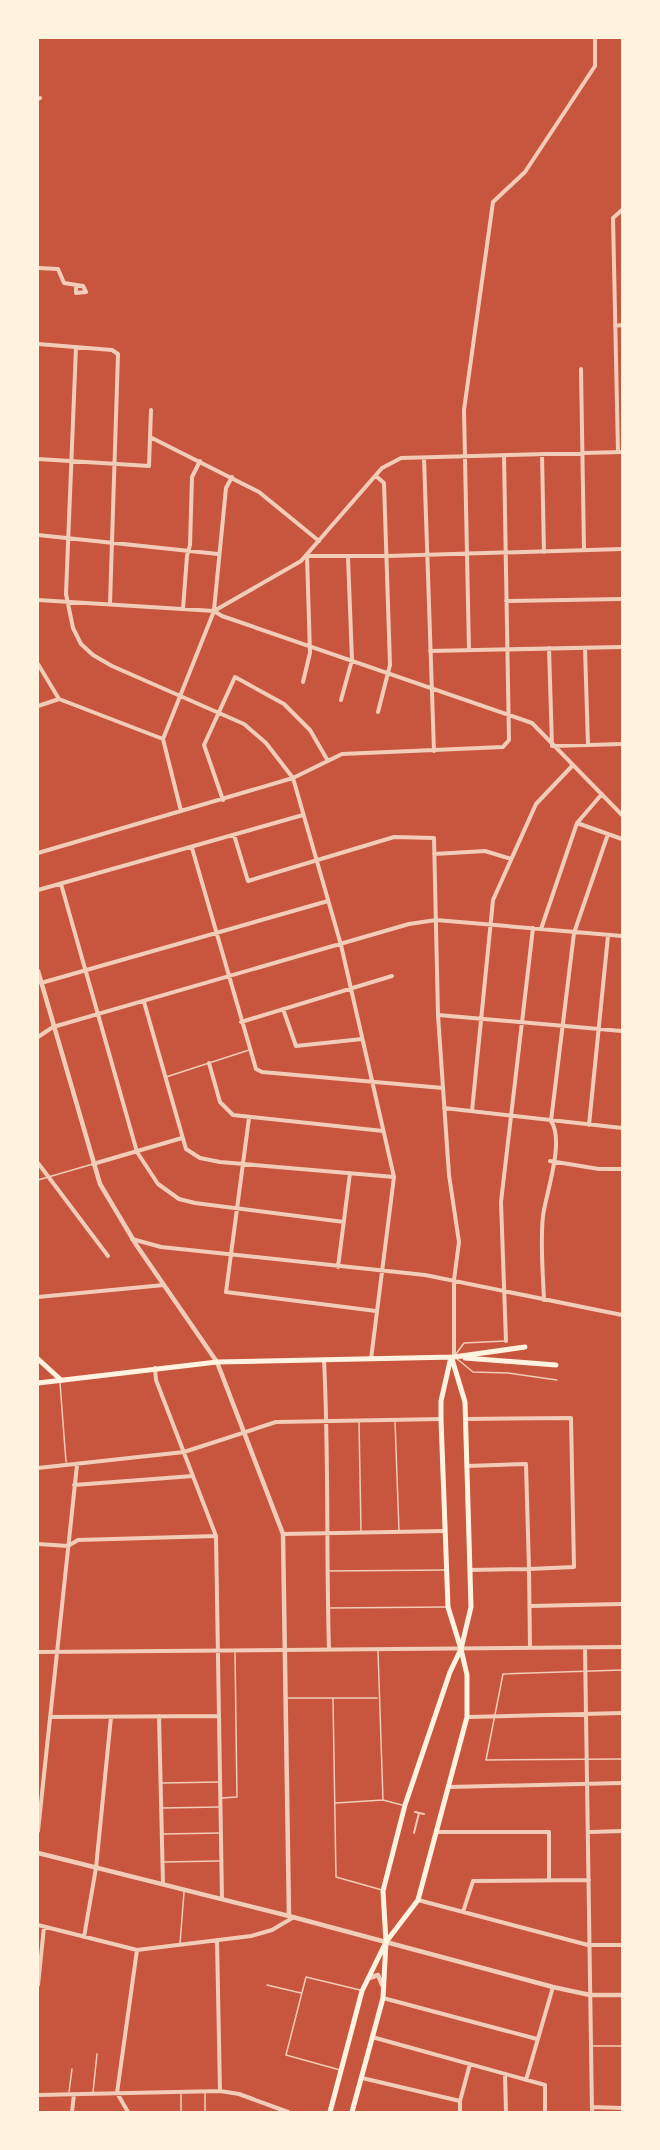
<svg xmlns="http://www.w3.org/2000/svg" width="660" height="2150" font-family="'Source Sans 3',sans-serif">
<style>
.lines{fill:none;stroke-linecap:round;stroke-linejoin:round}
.service{stroke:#f1ccb7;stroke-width:1.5}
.pedestrian{stroke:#f1ccb7;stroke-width:2}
.minor{stroke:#f1ccb7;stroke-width:4}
.tertiary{stroke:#f1ccb7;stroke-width:4.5}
.secondary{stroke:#fff3e0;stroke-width:5}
.primary{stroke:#fff3e0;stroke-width:5}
</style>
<rect width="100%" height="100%" fill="#c8553d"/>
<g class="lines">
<!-- service -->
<path class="service" d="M 166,1077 L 249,1050
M 38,1180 L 93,1164
M 456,1354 L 464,1343 L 505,1341
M 456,1358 L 473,1372 L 508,1373 L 557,1380
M 60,1383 L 66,1462
M 395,1421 L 399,1531
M 359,1422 L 361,1531
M 328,1571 L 446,1570
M 328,1608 L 447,1607
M 378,1651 L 383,1800
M 622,1670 L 503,1674 L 486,1760 L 622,1759
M 286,1698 L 377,1698
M 333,1699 L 336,1877 L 382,1890
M 162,1783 L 220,1782
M 222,1798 L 237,1797 L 235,1653
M 336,1803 L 383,1800 L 402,1805
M 162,1808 L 220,1807
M 163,1834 L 221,1833
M 164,1862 L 219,1861
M 180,1944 L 184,1892
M 267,1985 L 301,1993
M 592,2046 L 622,2046
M 340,2070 L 286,2055 L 306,1977 L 360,1990
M 69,2092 L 72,2069
M 93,2092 L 97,2054
M 181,2092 L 181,2112
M 205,2092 L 205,2112"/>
<!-- pedestrian -->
<path class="pedestrian" d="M 415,1812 L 424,1814
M 414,1833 L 419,1813"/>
<!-- minor -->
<path class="minor" d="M 38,99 L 40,98
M 38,268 L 58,269 L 64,283 L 83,286 L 86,292 L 76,293 L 76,286
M 615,326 L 622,325
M 38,344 L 112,350 L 118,354 L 110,604
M 76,347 L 66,594 L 73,628 L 81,644 L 93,655 L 112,666 L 244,724 L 266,743 L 293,778 L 341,945 L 394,1177 L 371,1359
M 581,369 L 584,550
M 150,437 L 259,492 L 319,541
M 618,452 L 613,218 L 622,210
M 542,454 L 544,552
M 424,458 L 434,751
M 38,459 L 149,466 L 151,410
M 376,476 L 384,483 L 390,665 L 378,712
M 38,535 L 218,554
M 38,600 L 214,611
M 506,601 L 622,599
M 183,609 L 187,556 L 190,545 L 192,477 L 200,461
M 214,610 L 226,488 L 232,477
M 214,611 L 222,616 L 532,723 L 622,815
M 549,648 L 552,746 L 622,744
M 585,648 L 588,745
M 469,650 L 464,410 L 493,202 L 525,172 L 595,66 L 595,38
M 430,651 L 622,647
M 38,664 L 59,699
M 303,682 L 310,653 L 307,556 L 387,556 L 622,549
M 341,700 L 352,660 L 348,557
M 38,706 L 59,699 L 163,739 L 214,611 L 301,561 L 382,468 L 401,458 L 622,452
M 163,739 L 181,811
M 223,800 L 204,745 L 235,677 L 284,704 L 310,730 L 328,761
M 577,823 L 622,839
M 234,835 L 248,881 L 394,837 L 434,838 L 438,1015 L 449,1175 L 459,1242 L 454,1280 L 454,1357
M 192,848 L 256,1069 L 262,1072 L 443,1088
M 38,853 L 293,778 L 342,754 L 503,747 L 509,740 L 504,455
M 434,854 L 485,851 L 511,859
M 61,884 L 137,1152 L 158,1184 L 179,1199 L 195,1203 L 344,1222
M 38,890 L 303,815
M 541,929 L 577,823 L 602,794
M 41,983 L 328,901
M 144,1002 L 186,1149 L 200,1158 L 220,1162 L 394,1177
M 283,1009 L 296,1046 L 362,1039
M 438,1015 L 622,1031
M 241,1022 L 392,976
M 38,1037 L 53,1027 L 409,924 L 436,920 L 622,936
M 209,1063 L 220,1102 L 233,1115 L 383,1131
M 444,1108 L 622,1128
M 472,1111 L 493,900 L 536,804 L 573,765
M 249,1118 L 226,1292 L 376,1311
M 589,1125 L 608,936
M 550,1161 L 599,1169 L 622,1169
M 38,1163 L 108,1256
M 93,1164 L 182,1138
M 132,1239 L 161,1247 L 425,1275 L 622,1315
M 338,1267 L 350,1173
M 38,1297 L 164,1285
M 544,1300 C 543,1272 540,1243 543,1216 C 546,1193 565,1141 551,1121 L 574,933 L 608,834
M 506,1341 L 501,1202 L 533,928
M 324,1360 C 329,1456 326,1552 329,1649
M 155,1368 L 156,1380 L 216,1536 L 222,1899
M 466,1419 L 571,1418 L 574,1567 L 529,1569 L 530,1647
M 467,1466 L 526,1464 L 529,1569 L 470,1570
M 38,1468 L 184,1452 L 276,1422 L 441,1419
M 74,1485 L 193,1476
M 283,1534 L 445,1531
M 38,1544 L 68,1546 L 78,1540 L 216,1536
M 530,1606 L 622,1604
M 585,1648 L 592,2112
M 38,1652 L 622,1647
M 159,1716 L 163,1884
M 50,1717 L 219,1716
M 467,1717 L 622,1713
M 449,1787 L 622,1783
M 38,1831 L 77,1465
M 437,1832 L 549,1832 L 549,1880
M 590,1832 L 622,1831
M 418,1900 L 588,1945 L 622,1945
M 463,1912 L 473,1881 L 589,1880
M 38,1925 L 137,1950 L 251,1936 L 272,1930 L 294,1917
M 84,1937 L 96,1868 L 111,1717
M 217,1940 L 220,2091
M 38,1985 L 44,1927
M 383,1998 L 537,2039
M 372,2037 L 545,2085 L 545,2112
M 505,2074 L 506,2112
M 362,2078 L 460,2101
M 526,2080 L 553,1987
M 38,2095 L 220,2091 L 239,2094 L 288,2112
M 592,2107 L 622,2108
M 72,2112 L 74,2094
M 128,2112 L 117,2093 L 137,1950
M 460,2112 L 460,2101 L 470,2064"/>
<!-- tertiary -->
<path class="tertiary" d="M 38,971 L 100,1184 L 137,1246 L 217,1362 L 283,1534 L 289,1916
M 38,1853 L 289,1916 L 553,1987 L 590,1995 L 622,1995
M 369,1978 L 378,1975 L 382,1985"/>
<!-- secondary -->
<path class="secondary" d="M 465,1358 L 556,1365
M 38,1383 L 217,1362 L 454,1357 L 525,1347
M 330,2112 L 362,1991 L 386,1942 L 383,1891 L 405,1805 L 450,1672 L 461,1649 L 448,1607 L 441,1419 L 441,1401 L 451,1357
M 352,2112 L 383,1998 L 386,1942 L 418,1900 L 467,1717 L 467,1675 L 461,1649 L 471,1607 L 465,1402 L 452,1359"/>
<!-- primary -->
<path class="primary" d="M 38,1359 L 61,1380"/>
</g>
<!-- border -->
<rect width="660" height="2150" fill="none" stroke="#fff3e0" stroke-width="78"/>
</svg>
